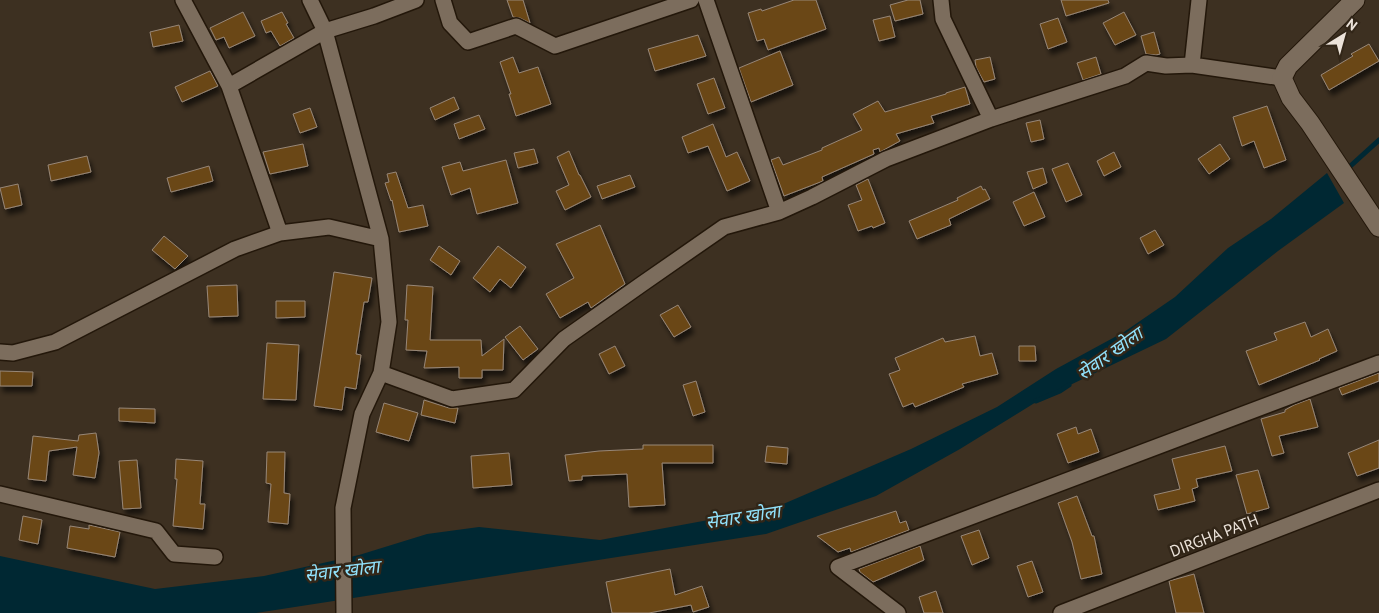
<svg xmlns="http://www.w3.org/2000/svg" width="1379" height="613" font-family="'PT Sans','Noto Sans Devanagari',sans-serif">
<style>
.water{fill:#002833}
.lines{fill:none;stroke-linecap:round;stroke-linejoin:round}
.stream{stroke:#002833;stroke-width:5}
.building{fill:#6b4618;stroke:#978777;filter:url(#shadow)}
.minor-casing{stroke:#23170a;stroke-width:18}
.tertiary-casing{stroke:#23170a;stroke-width:21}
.minor{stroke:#7c6d5d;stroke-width:15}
.tertiary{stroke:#7c6d5d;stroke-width:19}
.labels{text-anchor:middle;stroke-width:5;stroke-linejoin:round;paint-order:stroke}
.street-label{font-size:16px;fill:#ece3da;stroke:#322618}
.water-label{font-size:18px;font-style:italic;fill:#91e2fc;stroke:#322618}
</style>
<defs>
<filter id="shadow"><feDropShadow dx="3" dy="5.5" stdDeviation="2.5" flood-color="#0009"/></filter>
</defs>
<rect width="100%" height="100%" fill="#3d3021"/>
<!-- water -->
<path class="water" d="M 1327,173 L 1344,203 L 1278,251 L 1166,339 L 1041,399 L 960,449 L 876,496 L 766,534 L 256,613 L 0,613 L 0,556 L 155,589 L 264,576 L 359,555 L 427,534 L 479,527 L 600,540 L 774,508 L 911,449 L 997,407 L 1056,369 L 1124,332 L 1175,297 L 1228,248 L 1271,219 Z"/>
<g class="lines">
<!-- stream -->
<path class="stream" d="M 1346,170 L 1379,140
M 1036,401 L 1060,391 L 1069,385"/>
</g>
<!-- building -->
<path class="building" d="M 507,0 L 523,0 L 530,23 L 520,18 L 513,17 Z
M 794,0 L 816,0 L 826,29 L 768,50 L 764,39 L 757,41 L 748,13 L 761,9 L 762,11 Z
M 908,0 L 920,0 L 923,14 L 895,21 L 890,5 Z
M 1061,0 L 1108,0 L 1109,3 L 1066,16 Z
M 243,12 L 255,36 L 229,48 L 224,37 L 216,40 L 210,28 Z
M 282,12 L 288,23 L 286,24 L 294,38 L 280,46 L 271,31 L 266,33 L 261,21 Z
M 1124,12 L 1136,35 L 1115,45 L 1103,23 Z
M 890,16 L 895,37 L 879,41 L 873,20 Z
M 1058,18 L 1067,42 L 1048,49 L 1040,24 Z
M 179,25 L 183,41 L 153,47 L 150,32 Z
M 1154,32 L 1160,54 L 1156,55 L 1146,54 L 1141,36 Z
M 698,35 L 706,56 L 655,71 L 648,49 Z
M 1369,44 L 1379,61 L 1329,90 L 1321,75 L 1353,56 L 1351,54 Z
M 780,51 L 793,85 L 751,102 L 739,68 Z
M 513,57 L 519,73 L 538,67 L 551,104 L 516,116 L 509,94 L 511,94 L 500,62 Z
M 990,57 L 995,79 L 984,82 L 976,67 L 975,60 Z
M 1096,57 L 1101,74 L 1083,80 L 1077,63 Z
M 210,71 L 218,86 L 182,102 L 175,87 Z
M 714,78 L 725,108 L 708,114 L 697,84 Z
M 965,87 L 970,104 L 931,116 L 934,123 L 896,134 L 900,141 L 880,152 L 879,148 L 873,150 L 874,154 L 822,177 L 823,181 L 784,196 L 771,160 L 779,157 L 783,165 L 822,150 L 822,148 L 862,130 L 853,114 L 878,101 L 885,112 L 946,94 L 946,93 Z
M 454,97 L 459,109 L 435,120 L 430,108 Z
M 1267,106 L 1286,160 L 1264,168 L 1254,141 L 1242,146 L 1233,117 Z
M 310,108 L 317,127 L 300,133 L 293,114 Z
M 479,115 L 485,129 L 459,139 L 454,124 Z
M 1040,120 L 1044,139 L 1031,142 L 1026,123 Z
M 713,124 L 726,157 L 737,152 L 750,181 L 727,191 L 708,146 L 688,153 L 682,137 Z
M 303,144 L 308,166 L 270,174 L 263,152 Z
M 1220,144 L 1230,159 L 1209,174 L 1198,159 Z
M 534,149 L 538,163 L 518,168 L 514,153 Z
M 569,151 L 579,175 L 580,175 L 591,197 L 565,210 L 556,191 L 569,185 L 557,157 Z
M 1114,152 L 1121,167 L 1104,176 L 1097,161 Z
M 87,156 L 91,172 L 51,181 L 48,165 Z
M 506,160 L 518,203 L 477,214 L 470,188 L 451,195 L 442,167 L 460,162 L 463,171 Z
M 1068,163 L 1082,195 L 1066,202 L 1052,169 Z
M 209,166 L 213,181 L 171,192 L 167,178 Z
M 1043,168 L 1047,183 L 1033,189 L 1027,172 Z
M 396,172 L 408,208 L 423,205 L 428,226 L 399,232 L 392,200 L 391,201 L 385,183 L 389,182 L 387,174 Z
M 630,175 L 635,187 L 602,199 L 597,186 Z
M 868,179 L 885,223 L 873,228 L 872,226 L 858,231 L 848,205 L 862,200 L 856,185 Z
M 18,184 L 22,205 L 5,209 L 0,188 Z
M 981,186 L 983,190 L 985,189 L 990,199 L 949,219 L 951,225 L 917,239 L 909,221 L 958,200 L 957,198 Z
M 1034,192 L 1045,217 L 1024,226 L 1013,202 Z
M 600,225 L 625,284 L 591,308 L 588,302 L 560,318 L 546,294 L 574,278 L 556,244 Z
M 1155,230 L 1164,245 L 1148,254 L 1140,238 Z
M 164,236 L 188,256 L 175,269 L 152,250 Z
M 439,246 L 460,261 L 451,275 L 430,260 Z
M 498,246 L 526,267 L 511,288 L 500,279 L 490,292 L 473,278 Z
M 334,272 L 372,278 L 368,302 L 364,302 L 356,354 L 361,355 L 356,389 L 345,387 L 342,410 L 314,406 Z
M 237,285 L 238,316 L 209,317 L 207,286 Z
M 407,285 L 433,287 L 430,340 L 481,340 L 482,356 L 504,339 L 503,370 L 482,370 L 482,378 L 459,378 L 459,367 L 424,368 L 427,351 L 406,350 L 408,320 L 405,320 Z
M 276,301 L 305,301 L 305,317 L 276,318 Z
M 678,305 L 691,327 L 674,337 L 660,315 Z
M 1305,322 L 1311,337 L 1328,329 L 1337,351 L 1319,359 L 1320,360 L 1259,385 L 1246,351 L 1277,340 L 1274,333 Z
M 520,326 L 538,349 L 523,360 L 505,337 Z
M 975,336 L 980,356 L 992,353 L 998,374 L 962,384 L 964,387 L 915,407 L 913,403 L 903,407 L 889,374 L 900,370 L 895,358 L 943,338 L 945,342 Z
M 267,343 L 299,345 L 296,400 L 263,399 Z
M 615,346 L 625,366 L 609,374 L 599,354 Z
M 1019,346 L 1035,346 L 1036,361 L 1019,361 Z
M 0,371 L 33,372 L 32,386 L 0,386 Z
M 1379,373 L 1379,381 L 1342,395 L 1339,388 Z
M 696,381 L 705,412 L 693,416 L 683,385 Z
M 1310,399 L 1318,427 L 1279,436 L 1284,453 L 1272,456 L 1261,419 L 1285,412 L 1285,410 L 1294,405 Z
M 424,400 L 449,408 L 458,408 L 455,423 L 421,415 Z
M 384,403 L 418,413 L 409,441 L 376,432 Z
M 119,408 L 155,409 L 155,423 L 119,421 Z
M 1076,427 L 1078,434 L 1091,429 L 1099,452 L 1068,463 L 1057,434 Z
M 96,433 L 99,453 L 95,478 L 73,475 L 77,447 L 49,451 L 46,481 L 28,479 L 33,436 L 78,441 L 79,435 Z
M 1379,440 L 1379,468 L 1357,476 L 1348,453 Z
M 643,445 L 713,445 L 713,463 L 662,463 L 665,505 L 629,507 L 627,474 L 582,476 L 582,480 L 569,481 L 565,455 L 599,451 L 643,449 Z
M 767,446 L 788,448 L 787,464 L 765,462 Z
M 1225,446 L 1232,471 L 1196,479 L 1198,487 L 1192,489 L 1195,501 L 1158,510 L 1154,495 L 1180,489 L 1172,459 Z
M 267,452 L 285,452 L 284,493 L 290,494 L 288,524 L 268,522 L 271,484 L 266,483 Z
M 509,453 L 512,485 L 473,488 L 471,456 Z
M 176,459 L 203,461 L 200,504 L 205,504 L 203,529 L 173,526 L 177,479 L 175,479 Z
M 137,460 L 141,508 L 123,509 L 119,461 Z
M 1258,470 L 1269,508 L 1247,514 L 1236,475 Z
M 1077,496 L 1092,536 L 1094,536 L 1102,574 L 1081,579 L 1072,542 L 1058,503 Z
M 896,511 L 900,523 L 906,521 L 909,530 L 851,552 L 850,548 L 838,552 L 817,536 Z
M 23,516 L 42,520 L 38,544 L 19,540 Z
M 89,525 L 120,532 L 115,557 L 67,548 L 70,526 L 89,529 Z
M 979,530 L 989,558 L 972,565 L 961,536 Z
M 920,546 L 924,560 L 873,582 L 860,572 L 859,569 Z
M 1032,561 L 1043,592 L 1028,597 L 1017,566 Z
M 670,569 L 675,595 L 702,586 L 709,607 L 693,612 L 691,605 L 649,613 L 612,613 L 606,582 Z
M 1194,574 L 1204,613 L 1176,613 L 1169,581 Z
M 936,591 L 943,613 L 924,613 L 919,597 Z"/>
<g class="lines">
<defs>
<path id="minor" d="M 183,0 L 229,86 L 280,233
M 310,0 L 325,31 L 381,239 L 389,322 L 381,373 L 362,414 L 343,508 L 344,613
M 443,0 L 450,23 L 468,42 L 516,26 L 555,46 L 691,0
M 706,0 L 779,212
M 941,0 L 943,19 L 991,119
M 1192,65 L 1199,0
M 229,86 L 325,31 L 374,16 L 416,0
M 0,352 L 13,353 L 55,342 L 235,249 L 280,233 L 329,227 L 381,239
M 381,373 L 452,399 L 514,390 L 564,339 L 642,284 L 724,227 L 779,212 L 812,197 L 886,159 L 991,119 L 1125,76 L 1146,63 L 1166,66 L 1192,65 L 1282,78
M 0,494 L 156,531 L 174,554 L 215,557
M 898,613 L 838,567 L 1379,363
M 1061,613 L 1379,490"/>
<path id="tertiary" d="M 1355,0 L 1288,66 L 1282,78 L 1291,98 L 1310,123 L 1379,227"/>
</defs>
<!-- minor casing -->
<use href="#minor" class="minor-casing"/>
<!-- tertiary casing -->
<use href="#tertiary" class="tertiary-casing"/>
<!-- minor -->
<use href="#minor" class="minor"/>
<!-- tertiary -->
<use href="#tertiary" class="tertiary"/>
</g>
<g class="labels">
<!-- street labels -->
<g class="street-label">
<text transform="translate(1214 535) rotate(-21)" y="6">DIRGHA PATH</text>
</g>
<!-- water labels -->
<g class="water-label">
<text transform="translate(1110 354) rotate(-36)" y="6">सेवार खोला</text>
<text transform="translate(743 517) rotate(-9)" y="6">सेवार खोला</text>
<text transform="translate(342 571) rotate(-7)" y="6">सेवार खोला</text>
</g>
</g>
<!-- north arrow -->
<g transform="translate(1344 35) rotate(37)" stroke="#322618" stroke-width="4" paint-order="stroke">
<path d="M0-4L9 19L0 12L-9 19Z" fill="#ece3da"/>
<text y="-8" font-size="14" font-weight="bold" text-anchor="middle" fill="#ece3da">N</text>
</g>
</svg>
